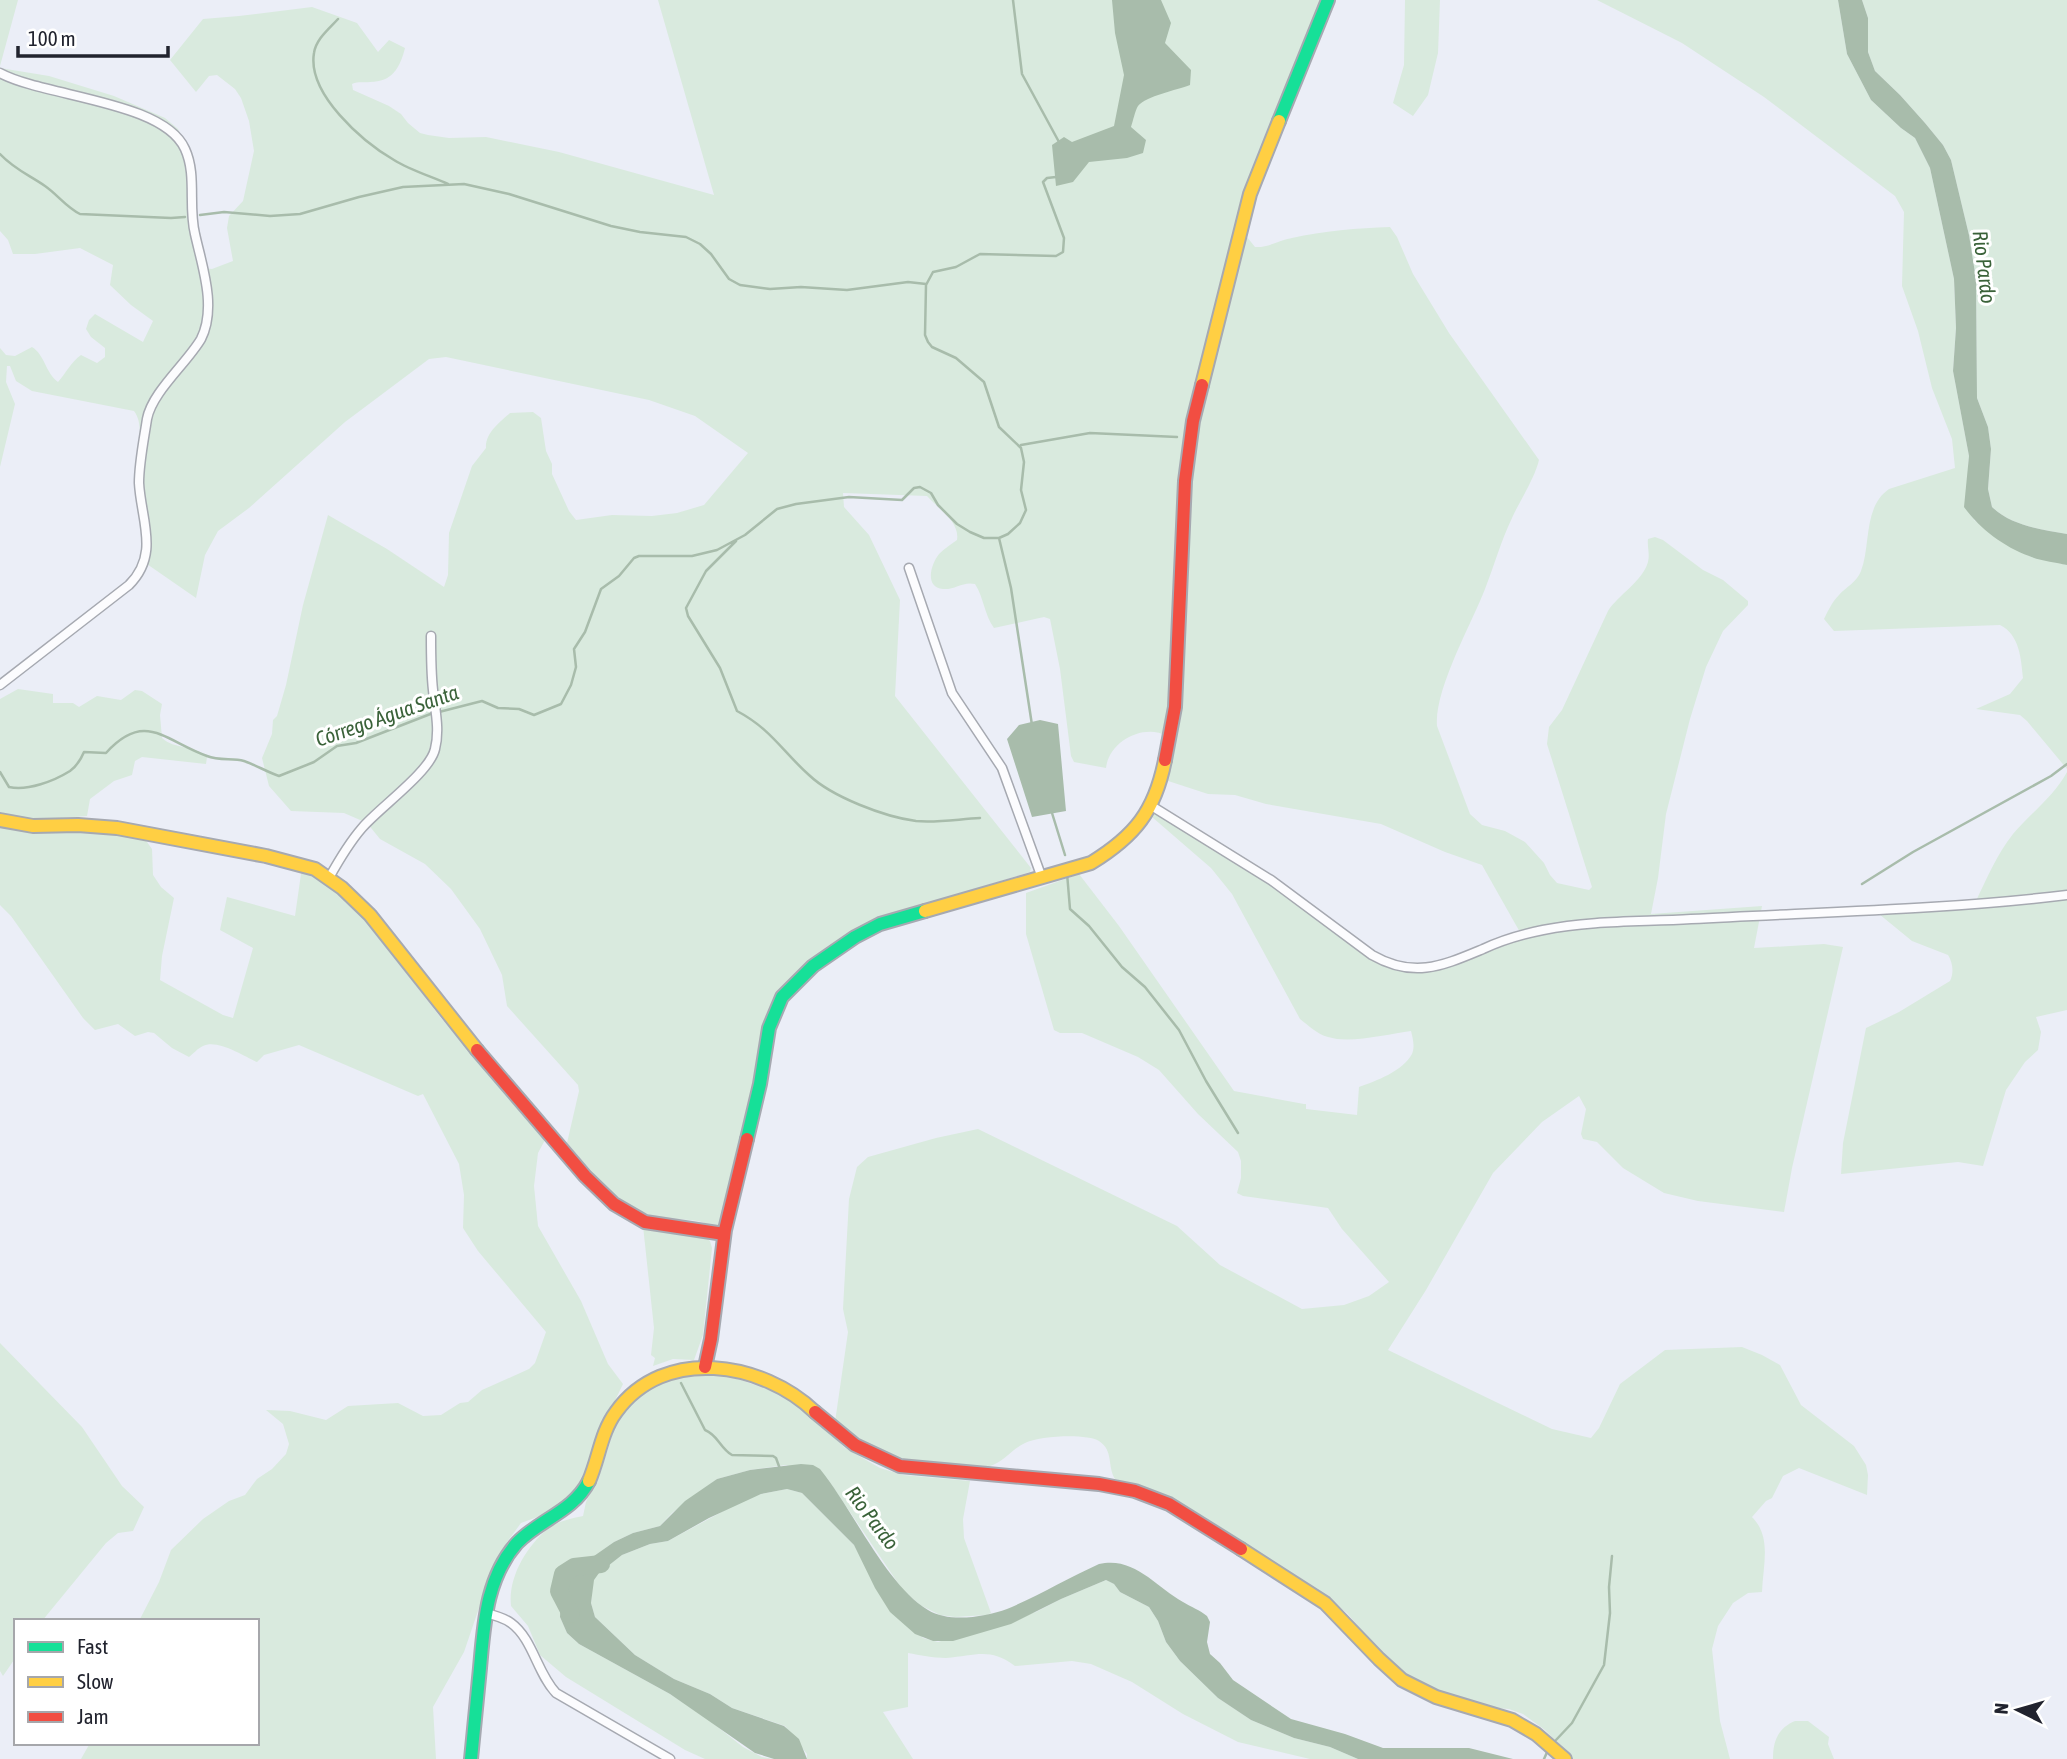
<svg xmlns="http://www.w3.org/2000/svg" width="2067" height="1759" font-family="'Asap Condensed',sans-serif">
<style>
.green{fill:#d9eade}
.water{fill:#a8bcab}
.lines{fill:none;stroke-linecap:round;stroke-linejoin:round}
.stream{stroke:#a8bcab;stroke-width:2.5}
.river{stroke:#a8bcab;stroke-width:18}
.street-casing{stroke:#a6a9b1;stroke-width:11}
.fast-casing{stroke:#a6a9b1;stroke-width:16}
.slow-casing{stroke:#a6a9b1;stroke-width:16}
.jam-casing{stroke:#a6a9b1;stroke-width:16}
.street{stroke:#fcfcfe;stroke-width:8}
.fast{stroke:#16e098;stroke-width:12}
.slow{stroke:#ffcf43;stroke-width:12}
.jam{stroke:#f24e42;stroke-width:12}
.labels{text-anchor:middle;stroke-width:6;stroke-linejoin:round;paint-order:stroke}
.water-label{font-size:21px;font-style:italic;fill:#3a6239;stroke:#fff}
</style>
<rect width="100%" height="100%" fill="#ebeef7"/>
<!-- green -->
<path class="green" d="M 0,0 L 18,0 L 0,66 Z
M 658,0 L 1324,0 L 1243,232 L 1255,247 C 1268,248 1279,240 1292,238 C 1323,231 1358,228 1390,227 L 1397,237 L 1413,274 L 1449,333 L 1539,460 C 1534,480 1520,500 1512,518 C 1501,541 1494,566 1485,589 C 1471,625 1434,690 1437,726 L 1470,814 L 1482,825 L 1505,831 L 1525,842 L 1544,863 L 1550,875 L 1557,883 L 1589,890 L 1592,887 L 1547,744 L 1549,727 L 1562,710 L 1608,611 C 1619,594 1642,582 1648,562 C 1650,554 1647,546 1648,539 L 1655,537 L 1663,540 L 1703,570 L 1723,580 L 1748,601 L 1748,605 L 1723,631 L 1706,667 L 1690,719 L 1666,814 L 1658,878 L 1651,914 L 1762,906 L 1754,948 L 1824,944 L 1843,947 L 1792,1168 L 1784,1212 L 1698,1201 L 1664,1193 L 1623,1168 L 1597,1142 L 1583,1139 L 1581,1134 L 1586,1109 L 1579,1096 L 1542,1122 L 1493,1173 L 1426,1290 L 1388,1350 L 1552,1429 L 1591,1438 L 1599,1428 L 1620,1384 L 1665,1350 L 1742,1347 L 1762,1355 L 1780,1365 L 1801,1405 L 1854,1446 L 1866,1465 L 1868,1475 L 1867,1495 L 1799,1468 L 1783,1476 L 1772,1498 L 1766,1501 L 1752,1517 C 1772,1537 1763,1565 1762,1592 L 1748,1593 L 1733,1603 L 1718,1626 L 1712,1649 L 1720,1721 L 1730,1759 L 1573,1759 L 1545,1730 L 1523,1714 L 1509,1709 L 1482,1707 L 1416,1686 L 1386,1659 L 1347,1613 L 1329,1599 L 1205,1517 L 1136,1485 L 1115,1479 C 1107,1466 1114,1451 1099,1441 C 1086,1433 1039,1436 1025,1443 C 1012,1449 1004,1462 990,1466 C 978,1470 964,1467 952,1466 C 900,1461 876,1458 835,1422 L 848,1332 L 843,1309 L 849,1199 L 857,1167 L 868,1157 L 936,1138 L 978,1129 L 1177,1226 L 1220,1265 L 1302,1309 L 1344,1305 L 1369,1296 L 1389,1282 L 1342,1229 L 1328,1208 L 1243,1196 L 1237,1193 L 1241,1178 L 1241,1161 L 1238,1152 L 1198,1114 L 1159,1070 L 1138,1057 L 1082,1033 L 1060,1033 L 1054,1030 L 1026,934 L 1026,893 L 1079,874 L 1119,926 L 1234,1091 L 1304,1104 L 1306,1104 L 1306,1109 L 1357,1115 L 1359,1087 C 1376,1081 1403,1071 1412,1054 C 1415,1047 1413,1039 1411,1031 C 1388,1034 1350,1044 1328,1037 C 1317,1034 1309,1026 1300,1019 L 1232,894 L 1211,868 L 1152,817 L 1154,813 L 1157,811 L 1241,863 L 1370,958 L 1426,970 L 1521,934 L 1482,865 L 1445,852 L 1381,824 L 1266,804 L 1235,795 L 1208,794 L 1159,778 L 1167,736 C 1144,723 1109,741 1106,768 L 1074,762 L 1071,756 L 1060,669 L 1050,619 L 1044,617 L 994,628 C 984,614 984,598 975,584 C 963,581 955,590 943,589 C 924,587 931,564 939,554 C 944,549 951,544 957,540 C 960,522 939,509 927,496 L 843,493 L 844,507 L 869,535 L 900,600 L 895,696 L 1031,868 L 1030,872 L 958,894 L 951,906 L 863,935 L 785,995 L 772,1027 L 719,1231 C 700,1214 673,1223 650,1215 C 614,1202 592,1171 567,1143 L 579,1091 L 578,1085 L 507,1006 L 502,975 L 480,929 L 451,889 L 425,864 L 380,839 L 367,823 L 344,813 L 291,811 L 269,786 L 262,758 L 272,734 L 273,720 L 277,716 L 286,685 L 303,605 L 328,515 L 387,549 L 444,587 L 448,575 L 449,533 L 472,466 L 486,448 C 485,433 500,422 510,413 L 533,412 L 541,418 L 546,451 L 552,464 L 552,474 L 569,511 L 576,520 L 612,515 L 652,516 L 677,513 L 704,505 L 748,453 L 695,416 L 649,400 L 446,357 L 429,359 L 345,422 L 249,508 L 218,531 L 205,555 L 196,598 L 144,562 C 147,529 136,497 137,464 C 137,447 145,426 134,411 L 32,391 L 16,381 L 10,366 L 7,366 L 6,382 L 15,404 L 0,467 L 0,348 L 6,355 L 15,356 L 32,347 C 45,355 45,372 58,382 C 66,373 71,362 81,355 L 97,363 L 105,357 L 105,348 L 91,337 L 86,329 L 89,320 L 95,314 L 143,342 L 153,321 L 131,305 L 110,285 L 113,265 L 80,248 L 35,254 L 13,254 L 8,240 L 0,231 L 0,68 L 49,76 L 114,96 L 165,118 L 178,129 L 185,145 L 203,268 L 212,269 L 233,261 L 227,228 L 229,216 L 243,201 L 254,151 L 249,121 L 241,98 L 235,89 L 217,75 L 209,76 L 196,92 L 170,60 L 203,19 L 239,16 L 312,7 L 357,23 L 378,52 L 389,40 L 405,48 C 400,68 392,82 370,82 C 363,83 359,81 352,84 L 353,90 L 389,106 L 401,114 L 408,123 L 420,133 L 428,135 L 449,138 L 486,137 L 559,152 L 714,195 Z
M 1405,0 L 1440,0 L 1438,53 L 1428,95 L 1413,116 L 1393,103 L 1404,65 Z
M 1597,0 L 1838,0 L 1847,54 L 1871,100 L 1901,128 L 1915,138 L 1930,168 L 1954,279 L 1956,328 L 1953,371 L 1969,456 L 1968,471 L 1974,520 L 2001,541 L 2029,556 L 2067,565 L 2067,769 L 2027,721 L 2020,715 L 1976,709 L 2010,694 L 2023,678 C 2021,659 2020,635 2000,625 L 1834,631 L 1824,619 C 1828,611 1832,602 1839,595 C 1846,587 1857,582 1861,571 C 1871,545 1863,507 1889,489 L 1955,468 L 1952,439 L 1932,388 L 1918,331 L 1902,286 L 1904,212 L 1895,196 L 1764,97 L 1682,43 Z
M 1862,0 L 2067,0 L 2067,534 C 2040,529 2012,526 1992,507 L 1988,489 L 1991,449 L 1988,427 L 1977,398 L 1976,279 L 1969,235 L 1951,160 L 1943,145 L 1925,123 L 1900,95 L 1875,71 L 1868,52 L 1868,18 Z
M 18,689 L 53,694 L 53,703 L 73,703 L 79,707 L 97,696 L 121,700 L 135,690 L 142,691 L 162,704 L 160,715 L 162,738 C 175,750 192,744 207,757 L 206,764 L 142,757 L 135,761 L 132,775 L 114,781 L 90,799 L 87,816 L 36,820 L 3,813 L 0,812 L 0,699 Z
M 2067,772 L 2067,1010 L 2036,1017 L 2041,1032 L 2038,1050 L 2025,1062 L 2006,1090 L 1983,1166 L 1958,1162 L 1841,1174 L 1843,1143 L 1866,1028 L 1899,1012 L 1950,981 C 1954,973 1953,963 1948,955 L 1912,941 L 1879,914 L 1976,901 C 1987,878 1997,854 2013,834 C 2031,813 2054,796 2067,772 Z
M 0,824 L 60,827 L 136,834 L 147,842 L 152,849 L 153,875 L 161,887 L 174,898 L 162,956 L 160,980 L 223,1015 L 233,1018 L 253,948 L 220,930 L 227,897 L 295,916 L 302,867 L 329,882 L 354,905 L 441,1018 L 545,1140 L 538,1153 L 534,1186 L 538,1226 L 581,1301 L 608,1364 L 623,1384 L 609,1413 L 589,1473 L 565,1501 L 548,1513 L 521,1523 L 507,1542 L 493,1567 L 464,1652 L 433,1707 L 436,1759 L 81,1759 L 90,1743 L 257,1743 L 257,1621 L 139,1621 L 159,1582 L 171,1550 L 203,1519 L 229,1501 L 245,1495 L 257,1479 L 272,1469 L 286,1454 L 289,1444 L 283,1424 L 266,1410 L 290,1411 L 326,1420 L 348,1406 L 398,1403 L 423,1416 L 441,1415 L 460,1403 L 468,1402 L 482,1390 L 529,1369 L 535,1363 L 546,1332 L 478,1251 L 463,1228 L 464,1195 L 459,1164 L 423,1094 L 418,1096 L 299,1045 L 264,1055 L 257,1062 C 243,1056 218,1039 203,1046 C 198,1048 193,1054 189,1057 L 172,1048 L 154,1033 L 148,1032 L 135,1036 L 118,1024 L 95,1030 L 83,1018 L 11,916 L 0,905 Z
M 643,1226 L 703,1235 L 710,1241 L 712,1248 L 703,1335 L 694,1360 L 673,1359 L 653,1366 L 655,1358 L 651,1355 L 654,1328 Z
M 0,1343 L 82,1427 L 122,1486 L 144,1507 L 133,1531 L 118,1533 L 106,1543 L 42,1621 L 16,1621 L 16,1657 L 3,1676 L 0,1671 Z
M 700,1371 L 741,1380 L 788,1397 L 804,1408 L 845,1448 L 880,1468 L 903,1475 L 970,1481 L 963,1519 L 964,1538 L 991,1613 L 987,1615 L 955,1617 L 940,1615 L 920,1605 L 902,1589 L 827,1478 L 786,1465 L 750,1470 L 717,1479 L 672,1513 L 660,1526 L 633,1533 L 614,1542 L 567,1576 L 561,1594 L 560,1617 L 567,1633 L 579,1644 L 670,1694 L 709,1720 L 743,1747 L 762,1757 L 774,1759 L 705,1759 L 685,1750 L 566,1677 L 540,1655 L 528,1626 L 511,1606 C 508,1577 526,1548 547,1529 C 555,1522 573,1518 583,1516 L 586,1502 L 601,1471 L 618,1416 L 637,1396 L 652,1385 Z
M 787,1489 L 802,1493 L 854,1545 L 864,1563 L 923,1638 L 938,1642 L 1036,1612 L 1061,1599 L 1106,1580 L 1114,1584 L 1120,1592 L 1149,1607 L 1158,1621 L 1166,1642 L 1180,1661 L 1218,1698 L 1251,1720 L 1294,1738 L 1330,1747 L 1358,1759 L 1310,1759 L 1238,1742 L 1183,1714 L 1132,1682 L 1091,1664 L 1072,1661 L 1015,1666 C 989,1647 976,1656 946,1658 C 933,1658 920,1655 908,1653 L 908,1707 L 883,1712 L 913,1759 L 807,1759 L 807,1754 L 785,1726 L 732,1708 L 710,1694 L 674,1679 L 635,1655 L 595,1617 L 591,1603 L 593,1580 L 598,1573 L 622,1555 L 650,1544 L 668,1541 L 742,1501 L 761,1494 Z
M 1795,1721 L 1808,1721 L 1829,1737 L 1828,1744 L 1834,1759 L 1773,1759 C 1773,1741 1778,1728 1795,1721 Z"/>
<!-- water -->
<path class="water" d="M 1112,0 L 1161,0 L 1171,23 L 1165,43 L 1191,70 L 1190,85 C 1177,90 1146,96 1138,106 C 1135,111 1133,121 1131,127 L 1146,140 L 1143,153 L 1127,158 L 1089,162 L 1073,182 L 1056,186 L 1052,145 L 1064,137 L 1072,142 L 1114,126 L 1124,75 L 1115,33 Z
M 1838,0 L 1862,0 L 1868,18 L 1868,52 L 1875,71 L 1900,95 L 1925,123 L 1943,145 L 1951,160 L 1969,235 L 1976,279 L 1977,398 L 1988,427 L 1991,449 L 1988,489 L 1992,507 C 2012,526 2040,529 2067,534 L 2067,565 C 2055,562 2041,561 2029,556 C 2004,547 1979,528 1964,507 L 1969,456 L 1953,371 L 1956,328 L 1954,279 L 1930,168 L 1915,138 L 1901,128 L 1871,100 L 1847,54 Z
M 1040,720 L 1058,724 L 1066,811 L 1032,817 L 1007,739 L 1019,725 Z
M 801,1464 L 813,1465 L 820,1469 C 852,1508 886,1585 928,1610 C 949,1623 985,1617 1007,1609 C 1038,1596 1068,1578 1099,1564 C 1134,1556 1155,1586 1183,1602 C 1191,1607 1200,1610 1207,1616 L 1210,1622 L 1207,1642 L 1210,1654 L 1220,1663 L 1233,1680 L 1291,1719 L 1345,1734 L 1383,1748 L 1469,1748 L 1513,1759 L 1358,1759 L 1330,1747 L 1294,1738 L 1251,1720 L 1218,1698 L 1180,1661 L 1166,1642 L 1158,1621 L 1149,1607 L 1120,1592 L 1114,1584 L 1106,1580 L 1061,1599 L 1011,1624 L 953,1641 L 933,1641 L 915,1634 L 890,1612 L 875,1588 L 854,1545 L 802,1493 L 787,1489 L 761,1494 L 709,1518 L 668,1541 L 650,1544 L 622,1555 L 599,1573 L 594,1580 L 591,1603 L 595,1617 L 635,1655 L 674,1679 L 710,1694 L 732,1708 L 784,1726 L 799,1739 L 807,1759 L 774,1759 L 755,1753 L 670,1694 L 579,1644 L 567,1633 L 560,1617 L 561,1594 L 567,1576 L 574,1570 L 614,1542 L 633,1533 L 660,1526 L 685,1501 L 717,1479 L 750,1470 Z"/>
<g class="lines">
<!-- stream -->
<path class="stream" d="M 1013,0 L 1022,74 L 1059,142
M 338,19 C 329,29 316,39 314,53 C 307,94 363,142 394,160 C 410,170 430,176 448,184
M 0,154 C 14,169 29,175 45,186 C 58,195 66,207 80,214 L 171,218 L 185,217
M 200,215 L 224,212 L 270,216 L 300,214 L 359,197 L 403,187 L 464,184 L 509,194 L 611,226 L 640,232 L 686,237 L 700,244 L 711,254 L 729,279 L 740,285 L 770,289 L 801,287 L 847,290 L 908,282 L 926,284
M 1021,445 L 1090,433 L 1177,437
M 999,538 L 1011,588 L 1032,725
M 736,541 L 706,571 L 686,608 L 688,616 L 720,668 L 737,711 C 771,729 783,752 809,775 C 832,797 885,817 916,821 C 937,823 959,819 980,818
M 439,712 L 482,701 L 498,708 L 519,709 L 534,715 L 561,704 L 571,685 L 576,667 L 574,649 L 585,632 L 601,589 L 619,576 L 634,558 L 639,556 L 692,556 L 717,550 L 745,535 L 777,509 L 796,504 L 849,497 L 902,500 L 914,488 L 920,487 L 931,493 L 938,505 L 957,524 L 970,532 L 984,538 L 999,538 L 1008,534 L 1020,523 L 1026,510 L 1021,490 L 1024,462 L 1021,448 L 999,427 L 984,382 L 956,358 L 932,347 L 928,342 L 925,335 L 926,285 L 933,272 L 956,267 L 980,254 L 1056,256 L 1063,252 L 1064,238 L 1043,182 L 1047,178 L 1056,177
M 0,772 L 9,787 C 28,791 54,781 70,771 C 77,766 81,759 84,752 L 106,753 C 145,710 165,741 207,756 C 219,761 232,758 244,761 C 256,765 267,772 279,776 L 314,762 L 337,746 L 356,743 L 433,713
M 1052,813 L 1065,855
M 1067,873 L 1070,909 L 1089,926 L 1122,967 L 1145,987 L 1179,1030 L 1206,1081 L 1238,1133
M 1862,884 L 1913,852 L 2051,776 L 2067,764
M 681,1383 L 705,1430 C 718,1435 720,1448 732,1455 L 773,1456 L 776,1458 L 780,1469
M 1556,1740 L 1572,1723 L 1604,1665 L 1610,1613 L 1609,1587 L 1612,1556
M 1544,1759 L 1548,1750"/>
<!-- river -->
<path class="river" d="M 571,1614 L 559,1591 L 563,1574 L 574,1567 L 601,1564"/>
<defs>
<path id="street" d="M 0,73 C 45,97 164,101 185,149 C 197,175 188,206 195,234 C 202,266 217,307 201,339 C 187,363 152,392 147,419 C 144,439 139,463 139,483 C 141,520 160,554 129,585 L 0,685
M 909,568 L 952,693 L 1002,768 L 1042,878
M 1150,805 L 1271,880 L 1372,955 C 1414,979 1442,966 1483,949 C 1502,940 1523,934 1543,930 C 1592,920 1642,922 1691,919 C 1817,912 1942,910 2067,895
M 329,878 C 339,860 349,843 362,828 C 379,808 430,772 435,749 C 440,729 435,710 433,690 C 431,672 431,653 431,636
M 485,1613 C 494,1615 504,1618 511,1623 C 533,1639 537,1673 556,1693 L 670,1759"/>
<path id="fast" d="M 1279,121 L 1328,0
M 747,1139 L 760,1084 L 769,1028 L 782,997 L 813,966 L 855,937 L 880,924 L 925,911
M 471,1759 C 474,1729 477,1699 480,1668 C 484,1624 486,1578 517,1543 C 540,1519 573,1512 589,1481"/>
<path id="slow" d="M 1202,385 L 1250,194 L 1279,121
M 0,820 L 33,826 L 78,825 L 117,828 L 266,856 L 315,869 L 342,888 L 370,915 L 477,1050
M 925,911 L 1091,863 C 1135,836 1155,811 1165,760
M 589,1481 C 599,1458 601,1432 616,1412 C 664,1345 763,1362 815,1412
M 1241,1549 L 1325,1603 L 1379,1659 L 1402,1680 L 1436,1697 L 1512,1720 L 1536,1734 L 1565,1759"/>
<path id="jam" d="M 1165,760 L 1175,707 L 1185,481 L 1193,421 L 1202,385
M 477,1050 L 585,1176 L 614,1204 L 645,1222 L 724,1234
M 705,1367 L 711,1339 L 725,1230 L 747,1139
M 815,1412 L 855,1445 L 900,1466 L 1099,1484 L 1135,1491 L 1169,1504 L 1241,1549"/>
</defs>
<!-- street casing -->
<use href="#street" class="street-casing"/>
<!-- fast casing -->
<use href="#fast" class="fast-casing"/>
<!-- slow casing -->
<use href="#slow" class="slow-casing"/>
<!-- jam casing -->
<use href="#jam" class="jam-casing"/>
<!-- street -->
<use href="#street" class="street"/>
<!-- fast -->
<use href="#fast" class="fast"/>
<!-- slow -->
<use href="#slow" class="slow"/>
<!-- jam -->
<use href="#jam" class="jam"/>
</g>
<g class="labels">
<!-- water labels -->
<g class="water-label">
<text transform="translate(1984 267) rotate(83)" y="7">Rio Pardo</text>
<text transform="translate(387 716) rotate(-19)" y="7">Córrego Água Santa</text>
<text transform="translate(872 1518) rotate(53)" y="7">Rio Pardo</text>
</g>
</g>
<!-- legend -->
<rect x="14" y="1619" width="245" height="126" fill="#ffffff" stroke="#a6a7ab" stroke-width="2"/>
<rect x="28" y="1642" width="35" height="10" fill="#16e098" stroke="#a6a7ab" stroke-width="2"/>
<text x="77" y="1654" font-size="21" fill="#21232e">Fast</text>
<rect x="28" y="1677" width="35" height="10" fill="#ffcf43" stroke="#a6a7ab" stroke-width="2"/>
<text x="77" y="1689" font-size="21" fill="#21232e">Slow</text>
<rect x="28" y="1712" width="35" height="10" fill="#f24e42" stroke="#a6a7ab" stroke-width="2"/>
<text x="77" y="1724" font-size="21" fill="#21232e">Jam</text>
<!-- north arrow -->
<g transform="translate(2018 1710) rotate(275)" stroke="#ffffff" stroke-width="5" paint-order="stroke">
<path d="M0-5L12 26L0 18L-12 26Z" fill="#21232e"/>
<text y="-10" font-size="19" font-weight="bold" text-anchor="middle" fill="#21232e">N</text>
</g>
<!-- scale -->
<path d="M18 46v10h150v-10" fill="none" stroke="#21232e" stroke-width="3.5"/>
<text x="28" y="46" font-size="21" fill="#21232e" stroke="#ffffff" stroke-width="5" paint-order="stroke">100 m</text>
</svg>
